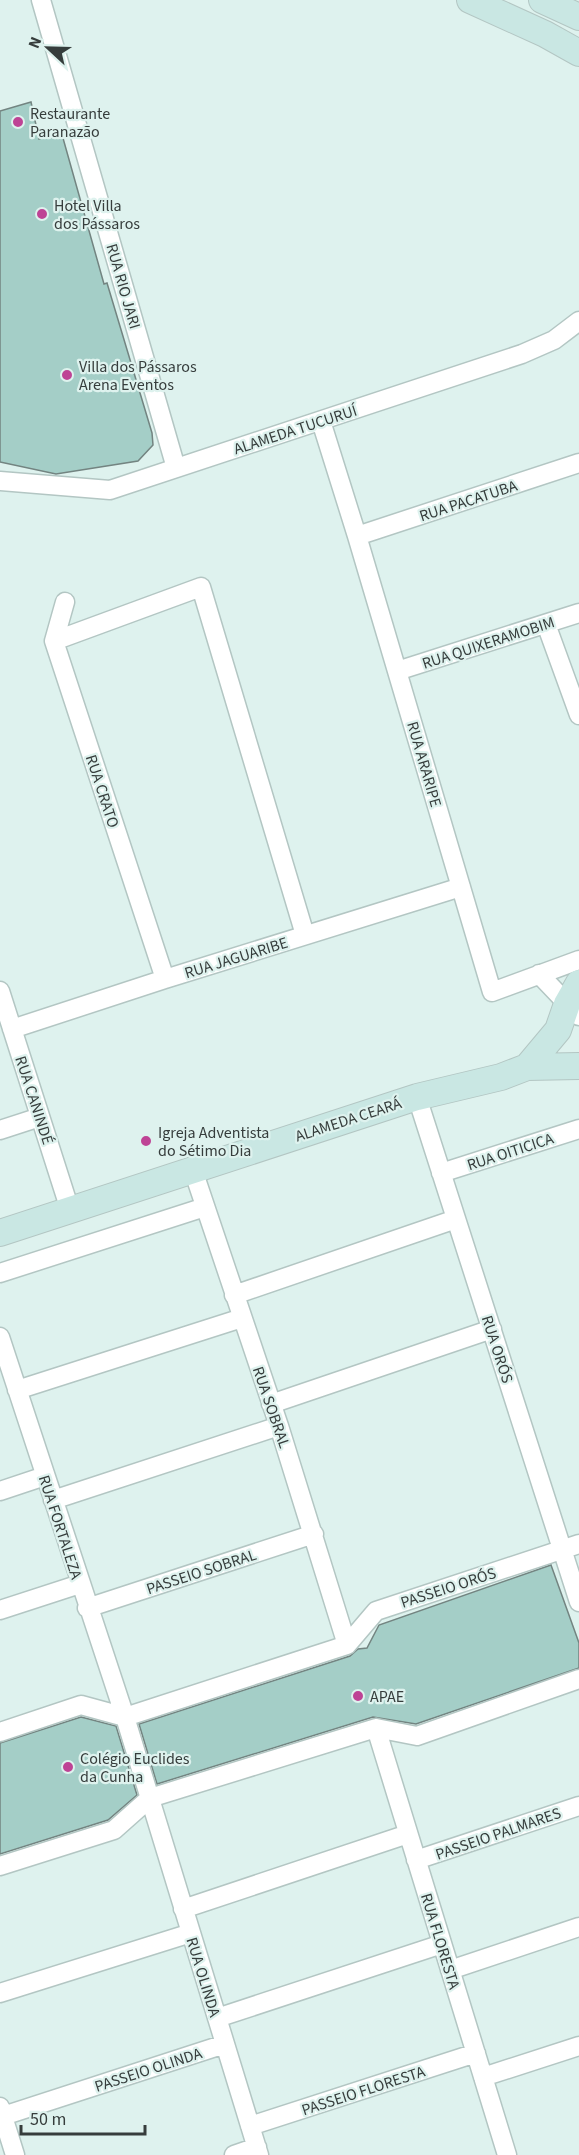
<svg xmlns="http://www.w3.org/2000/svg" width="579" height="2155" font-family="'Source Sans 3',sans-serif">
<style>
.building{fill:#a4cec7;stroke:#738481;stroke-width:1.5}
.lines{fill:none;stroke-linecap:round;stroke-linejoin:round}
.street-casing{stroke:#b3c6c3;stroke-width:21}
.secondary-casing{stroke:#b3c6c3;stroke-width:28}
.street{stroke:#fff;stroke-width:18}
.secondary{stroke:#c9e7e3;stroke-width:26}
.poi-dot{fill:#be4395;stroke:#def2ee;stroke-width:2}
.labels{text-anchor:middle;stroke-width:4.5;stroke-linejoin:round;paint-order:stroke}
.poi-label{font-size:16px;fill:#363d3c;stroke:#def2ee;text-anchor:start}
.street-label{font-size:16px;fill:#363d3c;stroke:#def2ee}
</style>
<rect width="100%" height="100%" fill="#def2ee"/>
<!-- building -->
<path class="building" d="M 31,102 L 39,139 L 61,131 L 104,284 L 107,283 L 152,433 L 153,445 L 138,461 L 56,474 L 0,462 L 0,111 Z
M 551,1565 L 579,1643 L 579,1668 L 416,1724 L 373,1717 L 157,1784 L 139,1724 L 350,1656 L 358,1649 L 367,1648 L 379,1625 Z
M 81,1717 L 116,1726 L 137,1795 L 108,1820 L 0,1854 L 0,1743 Z"/>
<g class="lines">
<defs>
<path id="street" d="M 41,0 L 176,468
M 321,421 L 357,536 L 492,992 L 579,960
M 0,481 L 110,490 L 522,354 L 554,340 L 579,321
M 357,536 L 579,463
M 65,602 L 54,641 L 165,979
M 546,624 L 579,715
M 54,641 L 201,587 L 305,935
M 397,671 L 579,613
M 539,974 L 579,1016
M 0,991 L 70,1210
M 12,1029 L 165,979 L 461,887
M 417,1097 L 579,1602
M 0,1130 L 40,1117
M 193,1170 L 279,1426 L 347,1645
M 441,1173 L 579,1129
M 0,1273 L 205,1207
M 234,1295 L 456,1219
M 0,1337 L 125,1717 L 259,2155
M 17,1390 L 242,1318
M 271,1404 L 492,1329
M 0,1491 L 45,1476
M 53,1500 L 279,1426
M 87,1608 L 314,1534
M 0,1610 L 80,1584
M 347,1645 L 376,1611 L 579,1544
M 376,1728 L 507,2155
M 0,1732 L 81,1705 L 125,1717 L 347,1645
M 416,1860 L 579,1806
M 0,1866 L 114,1830 L 150,1798 L 376,1728 L 417,1736 L 579,1679
M 183,1909 L 408,1834
M 450,1970 L 579,1927
M 0,1993 L 191,1933
M 217,2018 L 442,1944
M 483,2077 L 579,2046
M 0,2107 L 15,2155
M 3,2116 L 225,2044
M 250,2126 L 476,2053
M 234,2155 L 257,2147"/>
<path id="secondary" d="M 470,0 L 545,34 L 579,53
M 542,0 L 579,17
M 527,1067 L 558,1030 L 567,1004 L 579,983
M 0,1233 L 417,1097 L 501,1077 L 527,1067 L 579,1066"/>
</defs>
<!-- street casing -->
<use href="#street" class="street-casing"/>
<!-- secondary casing -->
<use href="#secondary" class="secondary-casing"/>
<!-- street -->
<use href="#street" class="street"/>
<!-- secondary -->
<use href="#secondary" class="secondary"/>
</g>
<!-- markers -->
<g class="poi-dot">
<circle cx="18" cy="122" r="6"/>
<circle cx="42" cy="214" r="6"/>
<circle cx="67" cy="375" r="6"/>
<circle cx="146" cy="1141" r="6"/>
<circle cx="358" cy="1696" r="6"/>
<circle cx="68" cy="1767" r="6"/>
</g>
<g class="labels">
<!-- poi labels -->
<g class="poi-label">
<text x="30" y="119">Restaurante<tspan x="30" dy="18">Paranazão</tspan></text>
<text x="54" y="211">Hotel Villa<tspan x="54" dy="18">dos Pássaros</tspan></text>
<text x="79" y="372">Villa dos Pássaros<tspan x="79" dy="18">Arena Eventos</tspan></text>
<text x="158" y="1138">Igreja Adventista<tspan x="158" dy="18">do Sétimo Dia</tspan></text>
<text x="370" y="1702">APAE</text>
<text x="80" y="1764">Colégio Euclides<tspan x="80" dy="18">da Cunha</tspan></text>
</g>
<!-- street labels -->
<g class="street-label">
<text transform="translate(124 286) rotate(74)" y="6">RUA RIO JARI</text>
<text transform="translate(295 429) rotate(-18)" y="6">ALAMEDA TUCURUÍ</text>
<text transform="translate(468 500) rotate(-18)" y="6">RUA PACATUBA</text>
<text transform="translate(488 642) rotate(-18)" y="6">RUA QUIXERAMOBIM</text>
<text transform="translate(425 764) rotate(74)" y="6">RUA ARARIPE</text>
<text transform="translate(103 791) rotate(72)" y="6">RUA CRATO</text>
<text transform="translate(236 957) rotate(-17)" y="6">RUA JAGUARIBE</text>
<text transform="translate(35 1100) rotate(72)" y="6">RUA CANINDÉ</text>
<text transform="translate(348 1119) rotate(-18)" y="6">ALAMEDA CEARÁ</text>
<text transform="translate(510 1151) rotate(-18)" y="6">RUA OITICICA</text>
<text transform="translate(498 1349) rotate(72)" y="6">RUA ORÓS</text>
<text transform="translate(272 1407) rotate(71)" y="6">RUA SOBRAL</text>
<text transform="translate(61 1527) rotate(72)" y="6">RUA FORTALEZA</text>
<text transform="translate(201 1571) rotate(-18)" y="6">PASSEIO SOBRAL</text>
<text transform="translate(448 1587) rotate(-18)" y="6">PASSEIO ORÓS</text>
<text transform="translate(498 1833) rotate(-19)" y="6">PASSEIO PALMARES</text>
<text transform="translate(441 1941) rotate(73)" y="6">RUA FLORESTA</text>
<text transform="translate(204 1977) rotate(73)" y="6">RUA OLINDA</text>
<text transform="translate(148 2069) rotate(-18)" y="6">PASSEIO OLINDA</text>
<text transform="translate(363 2090) rotate(-18)" y="6">PASSEIO FLORESTA</text>
</g>
</g>
<!-- north arrow -->
<g transform="translate(48 48) rotate(292)" stroke="#def2ee" stroke-width="4.5" paint-order="stroke">
<path d="M0-4.5L10 22L0 15L-10 22Z" fill="#363d3c"/>
<text y="-9" font-size="16" font-weight="bold" text-anchor="middle" fill="#363d3c">N</text>
</g>
<!-- scale -->
<path d="M21 2125v9h124v-9" fill="none" stroke="#363d3c" stroke-width="3"/>
<text x="30" y="2125" font-size="18" fill="#363d3c" stroke="#def2ee" stroke-width="4.5" paint-order="stroke">50 m</text>
</svg>
